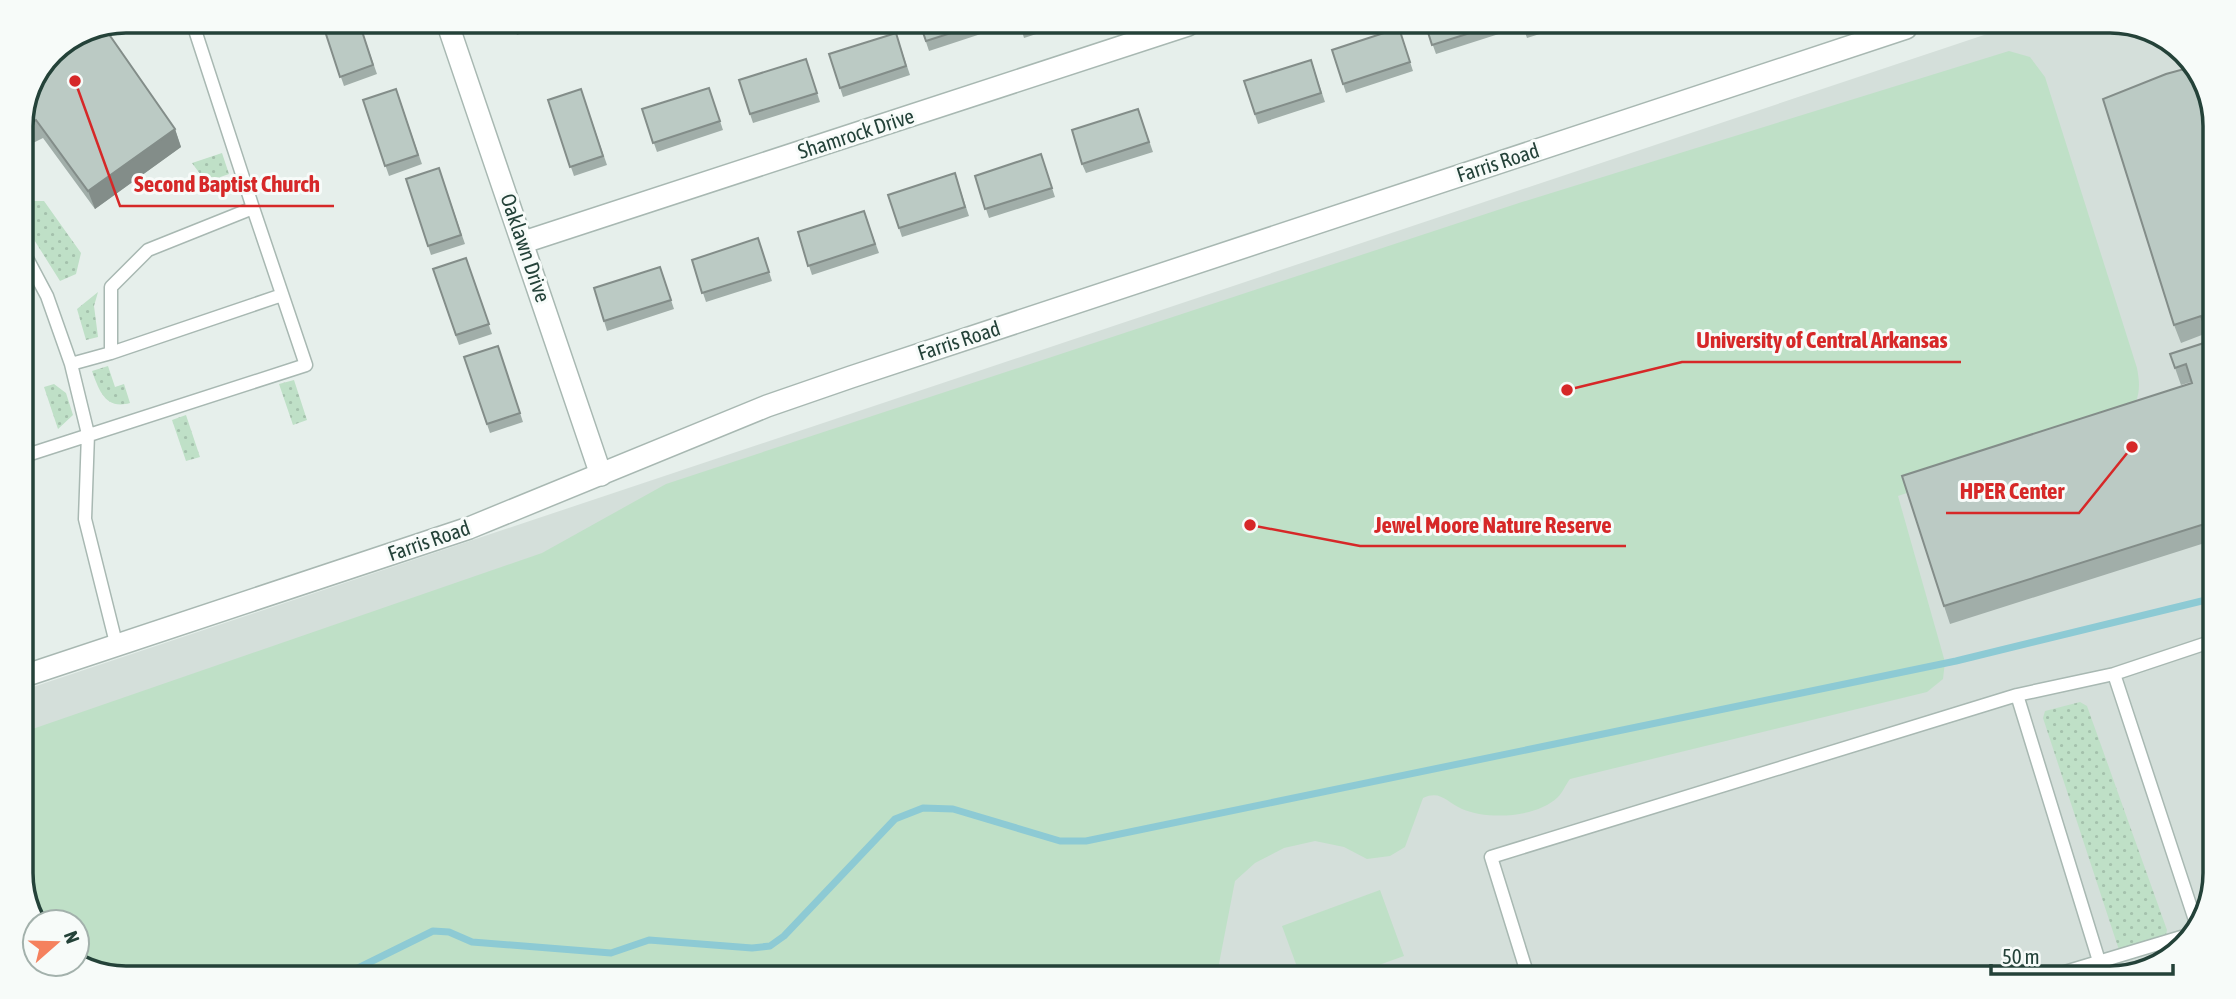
<svg xmlns="http://www.w3.org/2000/svg" width="2236" height="999" font-family="'Asap Condensed',sans-serif">
<style>
.built{fill:#d4dfda}
.grass{fill:url(#grass-dots)}
.park{fill:#bfe0c7}
.lines{fill:none;stroke-linecap:round;stroke-linejoin:round}
.stream{stroke:#8dcad4;stroke-width:7}
.service-casing{stroke:#a8b8b2;stroke-width:15}
.minor-casing{stroke:#a8b8b2;stroke-width:24}
.tertiary-casing{stroke:#a8b8b2;stroke-width:24}
.service{stroke:#fff;stroke-width:12}
.minor{stroke:#fff;stroke-width:21}
.tertiary{stroke:#fff;stroke-width:21}
.wall{fill:#a1aea9}
.shaded-wall{fill:#838d89}
.building{fill:#bbcac4;stroke:#838d89;stroke-width:2}
.labels{text-anchor:middle;stroke-width:6;stroke-linejoin:round;paint-order:stroke}
.street-label{font-size:21px;fill:#244239;stroke:#f7fbf9}
.rim{fill:none;stroke:#244239;stroke-width:3.5}
.leader{fill:none;stroke:#d62828;stroke-width:2.5}
.callout-dot{fill:#d62828;stroke:#f7fbf9;stroke-width:2.5}
.callout-label{font-size:23px;text-anchor:middle;font-weight:bold;fill:#d62828;stroke:#f7fbf9;stroke-width:6;stroke-linejoin:round;paint-order:stroke}
</style>
<defs>
<pattern id="grass-dots" width="8" height="8" patternUnits="userSpaceOnUse" patternTransform="scale(1.75)"><rect width="8" height="8" fill="#bfe0c7"/><path d="M2 2h.1M6 6h.1" fill="none" stroke="#a4c1ac" stroke-width="1.8" stroke-linecap="round"/></pattern>
</defs>
<rect width="100%" height="100%" fill="#e6efeb"/>
<!-- built -->
<path class="built" d="M 2002,29 L 2150,29 L 2197,68 L 2215,120 L 2207,913 L 2168,960 L 2110,978 L 86,970 L 77,963 L 77,922 L 36,922 L 21,880 L 21,691 Z"/>
<!-- grass -->
<path class="grass" d="M 222,153 L 229,174 L 206,182 L 192,163 Z
M 29,201 L 44,201 L 81,253 L 76,274 L 60,281 L 21,219 L 21,211 Z
M 98,292 L 94,306 L 98,337 L 86,340 L 77,309 Z
M 108,366 L 115,387 L 124,384 L 130,403 C 105,410 99,390 92,371 Z
M 294,380 L 307,420 L 293,425 L 279,384 Z
M 54,384 L 66,393 L 73,415 L 58,429 L 44,387 Z
M 186,415 L 200,457 L 186,461 L 172,420 Z
M 2080,702 L 2087,706 L 2167,930 L 2166,935 L 2119,950 L 2043,718 L 2045,711 Z"/>
<!-- park -->
<path class="park" d="M 2009,51 L 2030,57 L 2045,77 L 2137,368 C 2141,389 2140,402 2124,418 L 1898,496 L 1945,662 L 1943,679 L 1927,692 L 1570,779 C 1566,784 1563,792 1558,797 C 1536,818 1488,820 1462,809 C 1446,802 1441,790 1423,798 L 1405,847 L 1390,856 L 1367,859 L 1344,847 L 1315,841 L 1284,848 L 1255,863 L 1235,881 L 1217,974 L 86,970 L 77,963 L 77,922 L 36,922 L 21,880 L 21,733 L 542,553 L 666,484 L 1522,202 Z
M 1380,890 L 1404,956 L 1351,975 L 1300,975 L 1282,926 Z"/>
<g class="lines">
<!-- stream -->
<path class="stream" d="M 352,971 L 433,931 L 449,932 L 472,942 L 611,953 L 649,940 L 752,948 L 770,946 L 784,936 L 895,819 L 923,808 L 953,809 L 1060,841 L 1086,841 L 1956,661 L 2210,599"/>
<defs>
<path id="service" d="M 192,21 L 253,208
M 21,247 L 47,296 L 71,364 L 111,353 L 111,287 L 148,250 L 253,208 L 306,365 L 21,457
M 111,353 L 282,295
M 71,364 L 88,434 L 85,519 L 117,647
M 2114,674 L 2197,926
M 2017,695 L 2099,961
M 1528,976 L 1491,857 L 2017,695 L 2114,674 L 2210,642
M 2045,978 L 2188,935"/>
<path id="minor" d="M 447,22 L 601,475
M 524,242 L 1188,25"/>
<path id="tertiary" d="M 21,677 L 469,528 L 767,406 L 851,377 L 1906,28"/>
</defs>
<!-- service casing -->
<use href="#service" class="service-casing"/>
<!-- minor casing -->
<use href="#minor" class="minor-casing"/>
<!-- tertiary casing -->
<use href="#tertiary" class="tertiary-casing"/>
<!-- service -->
<use href="#service" class="service"/>
<!-- minor -->
<use href="#minor" class="minor"/>
<!-- tertiary -->
<use href="#tertiary" class="tertiary"/>
</g>
<!-- wall -->
<path class="wall" d="M 322,22 L 359,22 L 377,74 L 344,86 Z
M 512,23 L 549,23 L 550,24 L 517,35 Z
M 920,24 L 994,25 L 996,29 L 929,51 Z
M 117,25 L 118,28 L 109,35 L 175,129 L 181,147 L 95,209 L 43,138 L 21,149 L 21,120 L 52,52 Z
M 1020,25 L 1064,25 L 1024,38 Z
M 1426,26 L 1500,27 L 1502,33 L 1436,54 Z
M 1523,27 L 1562,27 L 1527,38 Z
M 1399,28 L 1413,71 L 1346,93 L 1332,50 Z
M 896,33 L 910,75 L 843,97 L 829,54 Z
M 806,59 L 820,102 L 753,123 L 750,114 Z
M 1311,60 L 1325,102 L 1258,124 L 1244,81 Z
M 709,88 L 723,130 L 657,152 L 642,109 Z
M 396,89 L 422,164 L 389,176 L 363,100 Z
M 581,89 L 607,165 L 574,176 L 548,100 Z
M 1138,109 L 1153,152 L 1086,173 L 1082,164 Z
M 2215,120 L 2211,541 L 1950,624 L 1944,606 L 2192,383 L 2191,382 L 2181,385 L 2175,368 L 2210,341 L 2207,333 L 2181,343 L 2174,325 Z
M 1041,154 L 1055,197 L 989,218 L 975,176 Z
M 439,168 L 465,244 L 431,255 L 406,179 Z
M 955,173 L 969,216 L 902,237 L 888,195 Z
M 864,211 L 879,253 L 812,275 L 798,232 Z
M 758,238 L 772,281 L 706,302 L 692,260 Z
M 466,258 L 492,334 L 459,345 L 433,269 Z
M 660,267 L 674,309 L 607,331 L 604,321 Z
M 498,346 L 523,422 L 490,433 L 464,357 Z"/>
<!-- shaded-wall -->
<path class="shaded-wall" d="M 117,25 L 118,28 L 105,37 L 103,31 Z
M 175,129 L 181,147 L 95,209 L 88,191 Z"/>
<!-- building -->
<path class="building" d="M 322,22 L 359,22 L 373,65 L 340,77 Z
M 512,23 L 523,23 L 513,26 Z
M 920,24 L 979,24 L 926,41 Z
M 1020,25 L 1033,25 L 1021,28 Z
M 1426,26 L 1489,27 L 1432,45 Z
M 1399,28 L 1410,62 L 1343,84 L 1332,50 Z
M 106,30 L 175,129 L 88,191 L 36,120 L 21,128 L 21,120 L 52,52 Z
M 896,33 L 906,66 L 840,88 L 829,54 Z
M 806,59 L 817,93 L 750,114 L 739,80 Z
M 1311,60 L 1321,93 L 1255,114 L 1244,81 Z
M 2195,66 L 2197,68 L 2215,120 L 2211,522 L 1944,606 L 1902,476 L 2192,383 L 2186,364 L 2175,368 L 2170,354 L 2210,341 L 2201,316 L 2174,325 L 2103,99 L 2166,74 Z
M 709,88 L 720,121 L 653,143 L 642,109 Z
M 396,89 L 418,155 L 385,166 L 363,100 Z
M 581,89 L 603,156 L 570,167 L 548,100 Z
M 1138,109 L 1149,142 L 1082,164 L 1072,130 Z
M 1041,154 L 1052,188 L 985,209 L 975,176 Z
M 439,168 L 461,235 L 428,246 L 406,179 Z
M 955,173 L 965,207 L 899,228 L 888,195 Z
M 864,211 L 875,244 L 808,266 L 798,232 Z
M 758,238 L 769,272 L 702,293 L 692,260 Z
M 466,258 L 489,324 L 456,335 L 433,269 Z
M 660,267 L 671,300 L 604,321 L 594,288 Z
M 498,346 L 520,413 L 487,424 L 464,357 Z"/>
<g class="labels">
<!-- street labels -->
<g class="street-label">
<text transform="translate(856 134) rotate(-18)" y="7">Shamrock Drive</text>
<text transform="translate(1498 163) rotate(-18)" y="7">Farris Road</text>
<text transform="translate(525 248) rotate(71)" y="7">Oaklawn Drive</text>
<text transform="translate(959 341) rotate(-18)" y="7">Farris Road</text>
<text transform="translate(429 541) rotate(-19)" y="7">Farris Road</text>
</g>
</g>
<!-- crop -->
<path d="M0 0H2236V999H0ZM126 33H2110A93 93 0 0 1 2203 126V873A93 93 0 0 1 2110 966H126A93 93 0 0 1 33 873V126A93 93 0 0 1 126 33Z" fill="#f7fbf9" fill-rule="evenodd"/>
<path class="rim" d="M126 33H2110A93 93 0 0 1 2203 126V873A93 93 0 0 1 2110 966H126A93 93 0 0 1 33 873V126A93 93 0 0 1 126 33Z"/>
<!-- callouts -->
<path class="leader" d="M75 81L120 206H334M1567 390L1682 362H1961M2132 447L2079 513H1946M1250 525L1360 546H1626"/>
<g class="callout-dot">
<circle cx="75" cy="81" r="7"/>
<circle cx="1567" cy="390" r="7"/>
<circle cx="2132" cy="447" r="7"/>
<circle cx="1250" cy="525" r="7"/>
</g>
<g class="callout-label">
<text x="227" y="192">Second Baptist Church</text>
<text x="1822" y="348">University of Central Arkansas</text>
<text x="2012" y="499">HPER Center</text>
<text x="1493" y="533">Jewel Moore Nature Reserve</text>
</g>
<!-- north arrow -->
<g transform="translate(56 943) rotate(70)"><circle r="33" fill="#f7fbf9" stroke="#a3b1ac" stroke-width="2"/>
<path d="M0-5L12 26L0 18L-12 26Z" fill="#f5815e"/>
<text y="-10" font-size="19" font-weight="bold" text-anchor="middle" fill="#244239">N</text>
</g>
<!-- scale -->
<path d="M1991 964v10h182v-10" fill="none" stroke="#244239" stroke-width="3.5"/>
<text x="2002" y="964" font-size="21" fill="#244239" stroke="#f7fbf9" stroke-width="5" paint-order="stroke">50 m</text>
</svg>
